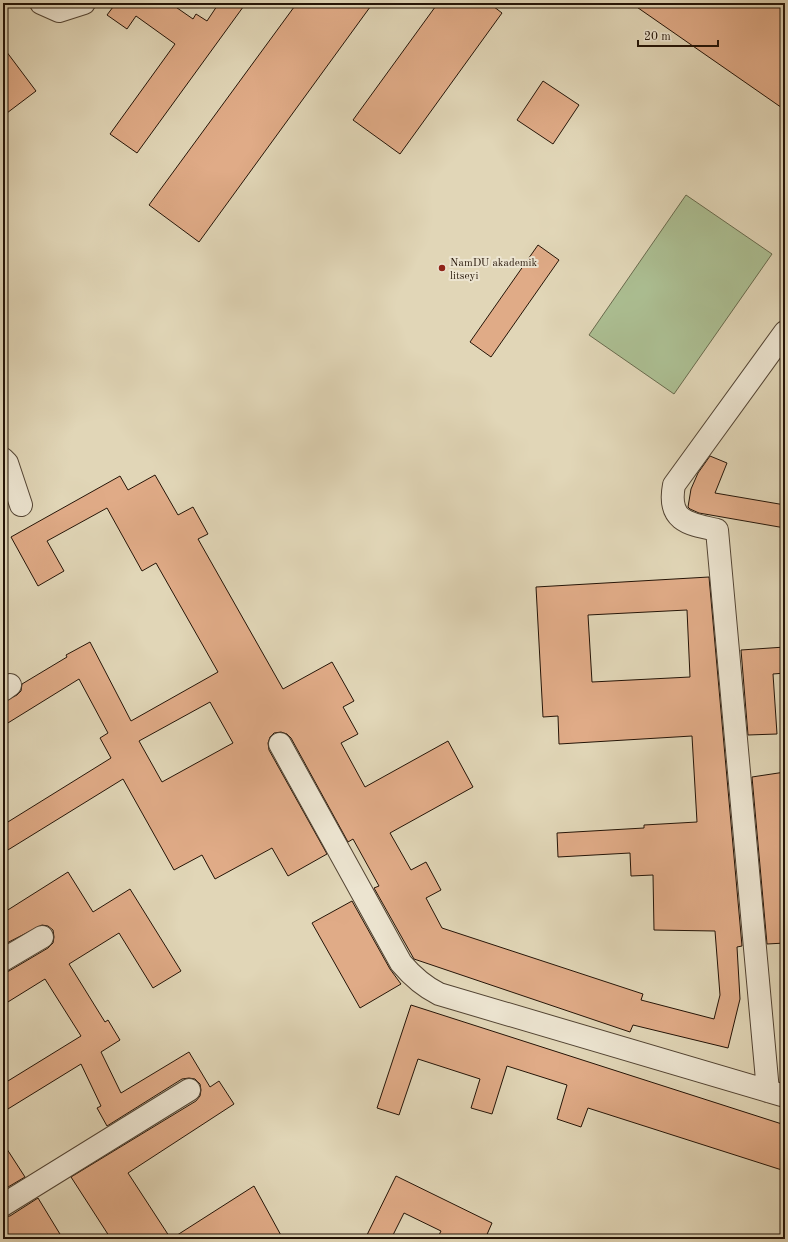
<svg xmlns="http://www.w3.org/2000/svg" width="788" height="1242" font-family="'Old Standard TT',serif">
<style>
.green{fill:#acbf93;stroke:#686a4d}
.building{fill:#e0ab87;stroke:#241407;fill-rule:evenodd}
.lines{fill:none;stroke-linecap:round;stroke-linejoin:round}
.street-casing{stroke:#534433;stroke-width:24}
.street{stroke:#ece4d0;stroke-width:22}
.poi-dot{fill:#8f2418;stroke:#ece4d0;stroke-width:1.5}
.labels{text-anchor:middle;stroke-width:4;stroke-linejoin:round;paint-order:stroke}
.poi-label{font-size:11px;fill:#241407;stroke:#ece4d0;text-anchor:start}
</style>
<rect width="100%" height="100%" fill="#e1d6b7"/>
<filter id="stains"><feTurbulence type="fractalNoise" baseFrequency=".005" numOctaves="4"/><feColorMatrix values="0 0 0 0 .2 0 0 0 0 .09 0 0 0 0 .02 0 0 0 .5 -.17"/></filter>
<radialGradient id="worn" r=".72"><stop offset=".6" stop-color="#630" stop-opacity="0"/><stop offset="1" stop-color="#630" stop-opacity=".3"/></radialGradient>
<!-- green -->
<path class="green" d="M 686,195 L 772,254 L 674,394 L 589,335 Z"/>
<!-- building -->
<path class="building" d="M 116,3 L 170,3 L 193,19 L 196,14 L 207,21 L 219,3 L 246,3 L 137,153 L 110,134 L 175,44 L 136,16 L 127,29 L 107,15 Z
M 297,3 L 373,3 L 199,242 L 149,205 Z
M 438,3 L 489,3 L 502,13 L 400,154 L 353,120 Z
M 631,3 L 785,3 L 785,110 Z
M 3,47 L 36,91 L 3,116 Z
M 543,81 L 579,105 L 553,144 L 517,120 Z
M 538,245 L 559,260 L 491,357 L 470,342 Z
M 710,456 L 727,463 L 715,493 L 785,505 L 785,528 L 699,513 L 690,509 L 688,507 L 691,489 L 698,473 Z
M 155,475 L 178,515 L 193,507 L 208,534 L 198,539 L 283,689 L 332,662 L 354,701 L 343,707 L 358,734 L 341,743 L 365,787 L 448,741 L 473,787 L 390,833 L 411,870 L 426,862 L 441,890 L 426,898 L 442,928 L 643,994 L 641,1000 L 714,1019 L 720,995 L 715,931 L 654,930 L 653,875 L 631,876 L 630,853 L 558,857 L 557,833 L 644,828 L 644,825 L 697,822 L 692,736 L 559,744 L 558,716 L 543,717 L 536,587 L 709,577 L 742,946 L 737,947 L 740,999 L 728,1048 L 633,1025 L 630,1032 L 414,959 L 374,888 L 379,886 L 353,839 L 348,842 L 291,738 L 287,734 L 281,732 L 274,733 L 270,737 L 268,743 L 269,750 L 327,854 L 288,876 L 272,848 L 215,879 L 202,855 L 174,870 L 123,779 L 3,853 L 3,825 L 111,758 L 100,738 L 108,733 L 79,679 L 3,726 L 3,702 L 17,695 L 21,691 L 22,684 L 67,657 L 66,655 L 90,642 L 131,721 L 218,672 L 156,563 L 142,571 L 107,508 L 47,541 L 64,571 L 38,586 L 11,537 L 120,476 L 128,490 ZM 687,610 L 690,677 L 592,682 L 588,615 ZM 210,702 L 233,743 L 162,782 L 139,741 Z
M 785,647 L 785,673 L 773,674 L 777,734 L 748,735 L 741,650 Z
M 785,772 L 785,943 L 767,944 L 752,777 Z
M 68,872 L 93,912 L 130,889 L 181,971 L 153,988 L 119,933 L 69,964 L 105,1022 L 108,1020 L 120,1040 L 101,1052 L 121,1093 L 189,1052 L 210,1087 L 219,1081 L 234,1104 L 128,1173 L 171,1239 L 111,1239 L 71,1177 L 196,1101 L 200,1096 L 201,1090 L 200,1084 L 195,1079 L 189,1078 L 182,1079 L 107,1126 L 97,1108 L 101,1106 L 81,1064 L 3,1112 L 3,1084 L 81,1036 L 45,979 L 3,1005 L 3,972 L 9,971 L 48,948 L 53,943 L 54,937 L 53,930 L 48,926 L 42,925 L 3,945 L 3,913 Z
M 352,901 L 390,969 L 401,984 L 360,1008 L 312,923 Z
M 411,1005 L 785,1125 L 785,1171 L 588,1108 L 581,1127 L 557,1119 L 567,1085 L 507,1066 L 492,1114 L 471,1108 L 480,1079 L 418,1059 L 399,1115 L 377,1108 Z
M 3,1143 L 25,1177 L 3,1190 Z
M 396,1176 L 492,1223 L 485,1239 L 437,1239 L 441,1231 L 404,1213 L 391,1239 L 365,1239 Z
M 254,1186 L 283,1239 L 171,1239 Z
M 38,1198 L 63,1239 L 3,1239 L 3,1217 L 10,1216 Z"/>
<g class="lines">
<defs>
<path id="street" d="M 41,3 L 59,11 L 84,3
M 3,459 L 7,463 L 21,505
M 3,690 L 10,685
M 280,744 L 401,963 C 412,976 423,986 439,994 L 785,1096
M 3,960 L 42,937
M 768,1091 L 717,530 C 688,524 667,521 674,485 L 785,332
M 3,1205 L 189,1090"/>
</defs>
<!-- street casing -->
<use href="#street" class="street-casing"/>
<!-- street -->
<use href="#street" class="street"/>
</g>
<!-- markers -->
<circle class="poi-dot" cx="442" cy="268" r="4"/>
<g class="labels">
<!-- poi labels -->
<g class="poi-label">
<text x="450" y="266">NamDU akademik<tspan x="450" dy="13">litseyi</tspan></text>
</g>
</g>
<!-- margin -->
<rect width="788" height="1242" fill="none" stroke="#e1d6b7" stroke-width="16"/>
<rect x="4" y="4" width="780" height="1234" fill="none" stroke="#241407" stroke-width="2"/>
<rect x="8" y="8" width="772" height="1226" fill="none" stroke="#241407"/>
<!-- scale -->
<path d="M638 40v6h80v-6" fill="none" stroke="#241407" stroke-width="2"/>
<text x="644" y="40" font-size="12" fill="#241407" stroke="#ece4d0" stroke-width="3" paint-order="stroke">20 m</text>
<rect width="100%" height="100%" filter="url(#stains)"/>
<rect width="100%" height="100%" fill="url(#worn)"/>
</svg>
